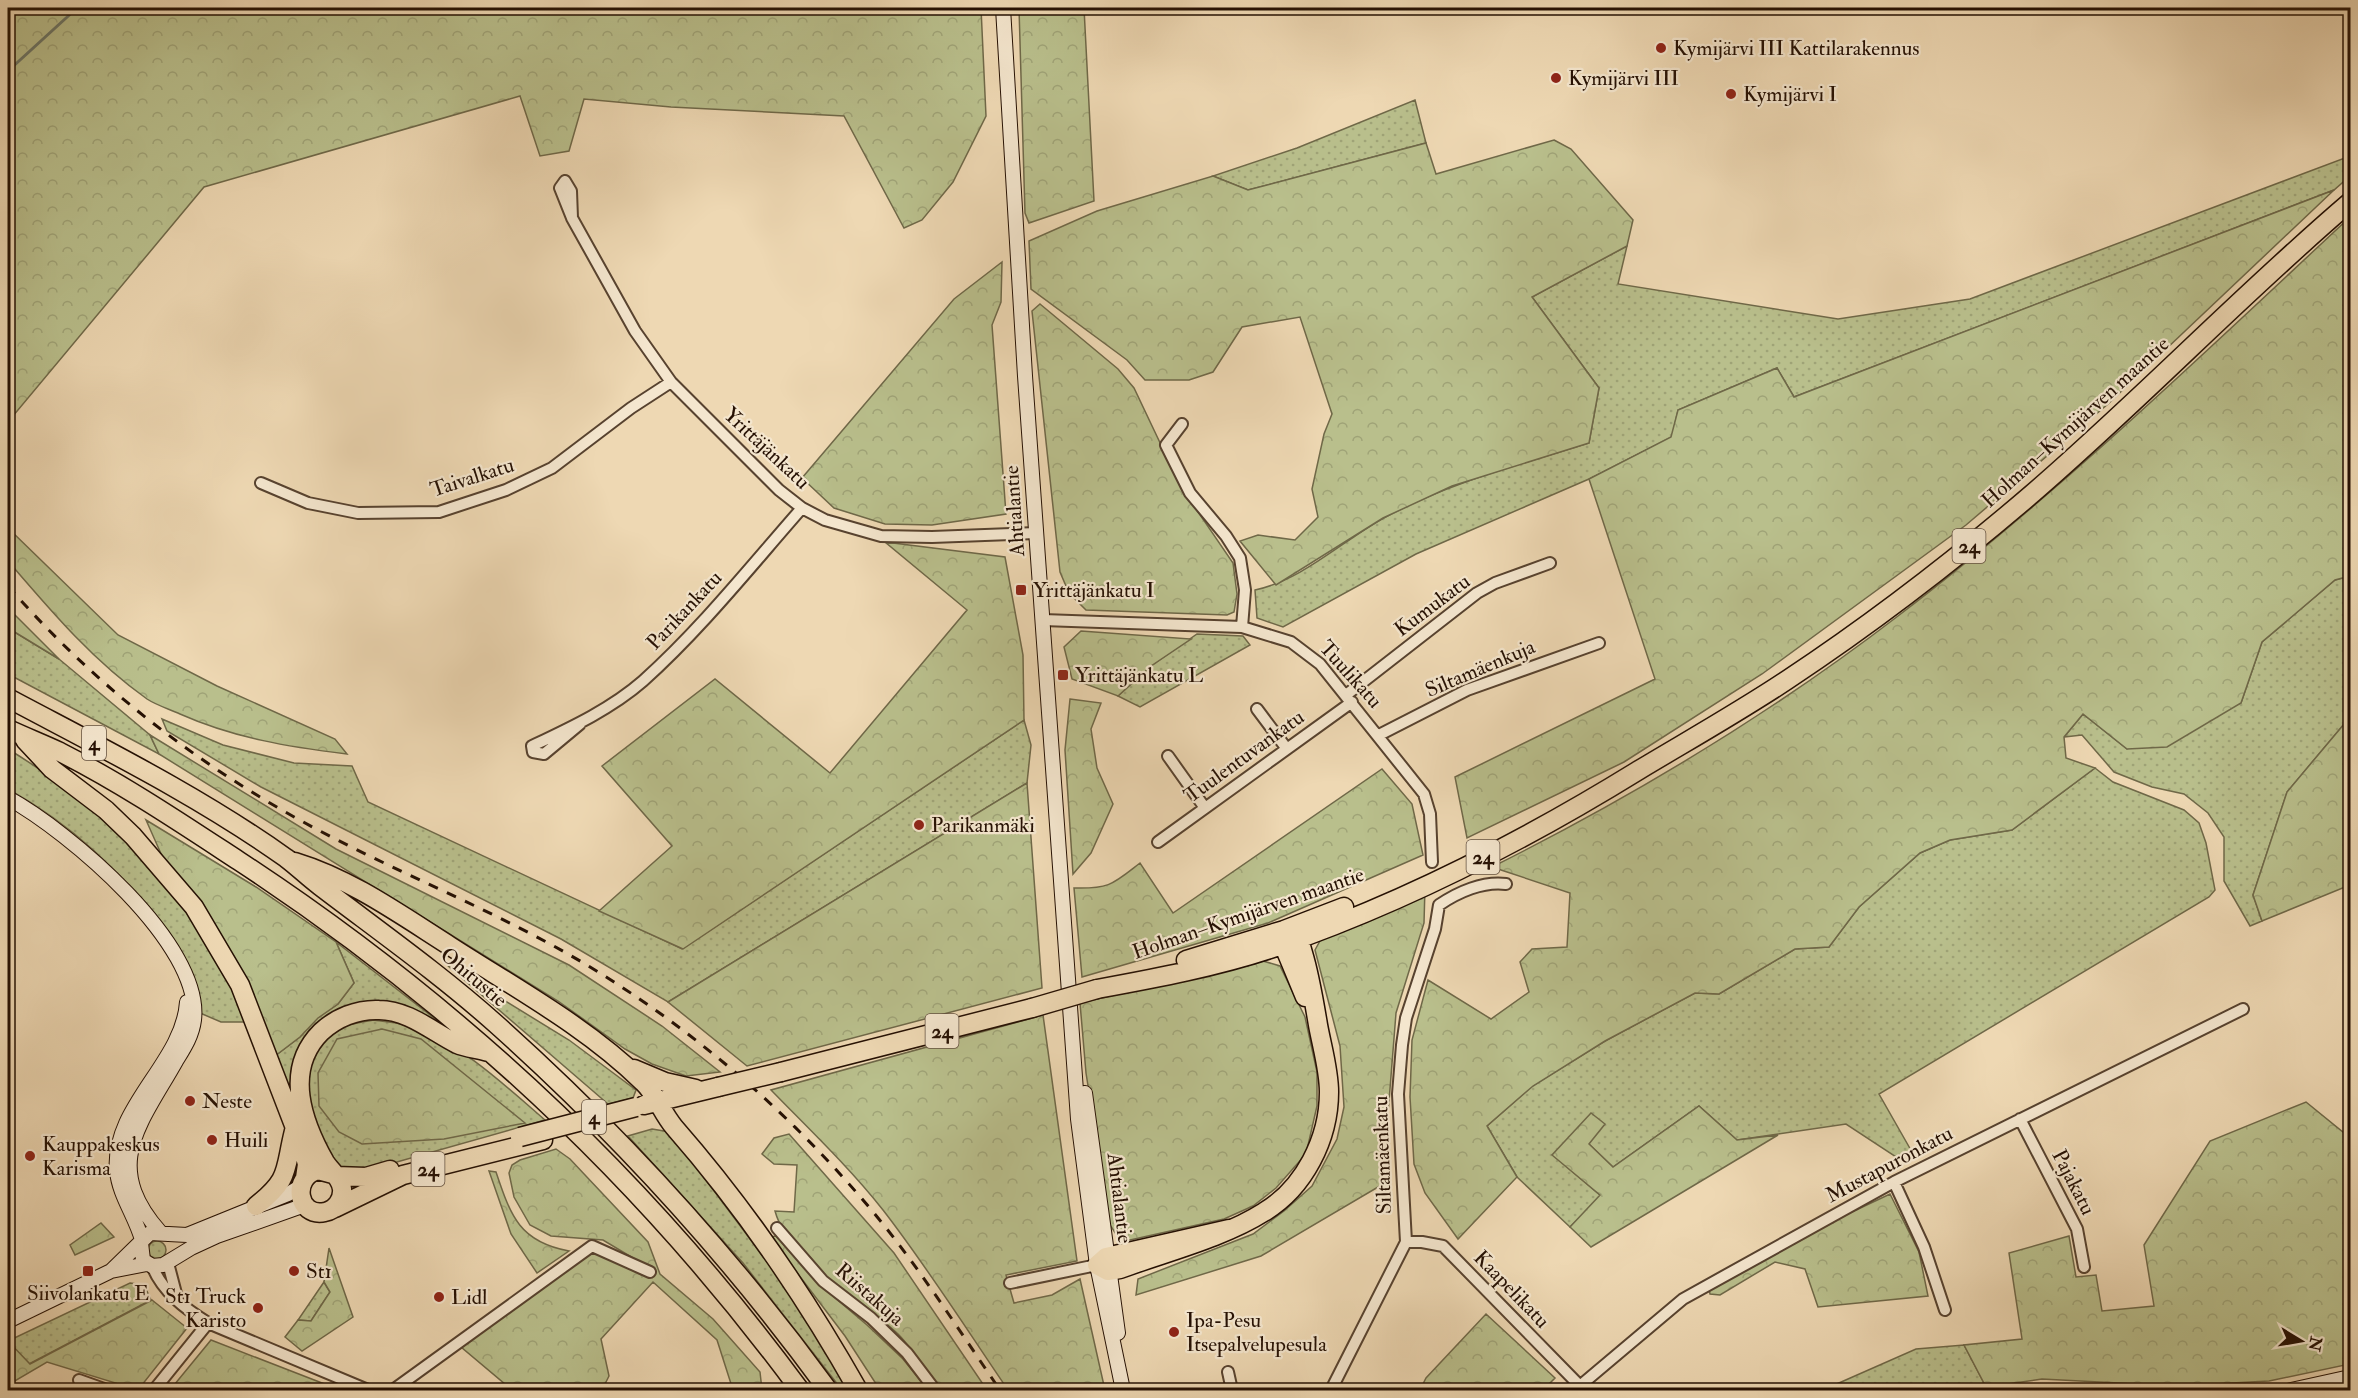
<svg xmlns="http://www.w3.org/2000/svg" width="2358" height="1398" font-family="'IM FELL Double Pica',serif">
<style>
.grass{fill:url(#grass-dots);stroke:#6f6848;stroke-width:1.5}
.forest{fill:url(#forest-crowns);stroke:#6f6848;stroke-width:1.5}
.lines{fill:none;stroke-linecap:round;stroke-linejoin:round}
.stream{stroke:#6b7668;stroke-width:3}
.street-casing{stroke:#57422f;stroke-width:14}
.secondary-casing{stroke:#251003;stroke-width:16}
.highway-casing{stroke:#251003;stroke-width:21}
.street{stroke:#f4e6ce;stroke-width:10}
.secondary{stroke:#f4e6ce;stroke-width:14}
.highway{stroke:#eed8b3;stroke-width:18}
.rail{stroke:#251003;stroke-width:3;stroke-dasharray:10 10;stroke-linecap:butt}
.highway-bridge-casing{stroke:#251003;stroke-width:21;stroke-linecap:butt}
.highway-bridge{stroke:#eed8b3;stroke-width:18}
.poi-dot{fill:#8f2418;stroke:#f4e6ce;stroke-width:2}
.labels{text-anchor:middle;stroke-width:4.5;stroke-linejoin:round;paint-order:stroke}
.shield{fill:#f4e6ce;stroke:#635040;stroke-width:1.5}
.shield-label{font-size:20px;font-weight:bold;fill:#251003}
.poi-label{font-size:21px;fill:#251003;stroke:#f4e6ce;text-anchor:start}
.street-label{font-size:21px;fill:#251003;stroke:#f4e6ce}
</style>
<defs>
<pattern id="grass-dots" width="8" height="8" patternUnits="userSpaceOnUse" patternTransform="scale(1.5)"><rect width="8" height="8" fill="#b9bf8c"/><path d="M2 2h.1M6 6h.1" fill="none" stroke="#9fa377" stroke-width="1.8" stroke-linecap="round"/></pattern>
<pattern id="forest-crowns" width="20" height="18" patternUnits="userSpaceOnUse" patternTransform="scale(1.5)"><rect width="20" height="18" fill="#b9bf8c"/><path d="M2 6a3 3 0 1 1 6 0M12 15a3 3 0 1 1 6 0" fill="none" stroke="#9fa377"/></pattern>
</defs>
<rect width="100%" height="100%" fill="#eed8b3"/>
<filter id="stains"><feTurbulence type="fractalNoise" baseFrequency=".00333" numOctaves="4"/><feColorMatrix values="0 0 0 0 .2 0 0 0 0 .09 0 0 0 0 .02 0 0 0 .5 -.17"/></filter>
<radialGradient id="worn" r=".72"><stop offset=".6" stop-color="#630" stop-opacity="0"/><stop offset="1" stop-color="#630" stop-opacity=".3"/></radialGradient>
<!-- grass -->
<path class="grass" d="M 1415,100 L 1426,143 L 1248,190 L 1213,176 L 1297,148 Z
M 2350,156 L 2350,176 L 2334,190 L 1794,397 L 1777,368 L 1678,410 L 1672,437 L 1589,479 L 1416,554 L 1283,627 L 1257,618 L 1255,590 C 1302,580 1341,542 1382,519 C 1447,483 1519,465 1589,443 L 1599,388 L 1532,297 L 1627,246 L 1618,284 L 1838,319 L 1970,299 Z
M 2350,576 L 2350,717 L 2287,792 L 2253,895 L 2262,921 L 2250,926 L 2224,881 L 2224,837 L 2208,813 L 2184,794 L 2152,787 L 2114,772 L 2082,735 L 2064,737 L 2083,714 L 2127,749 L 2241,703 L 2262,642 L 2335,580 Z
M 8,628 L 59,659 L 150,735 L 159,754 L 8,674 Z
M 1197,634 L 1243,636 L 1250,645 L 1140,707 L 1118,696 L 1151,666 Z
M 162,719 L 223,745 L 294,763 L 352,766 L 368,802 L 682,949 L 1024,720 L 1031,745 L 1027,783 L 668,1002 L 561,939 L 261,787 L 167,731 Z
M 8,749 C 88,798 161,863 210,945 C 225,969 236,996 250,1022 L 221,1022 L 200,1013 C 198,979 183,958 164,930 C 123,872 70,824 8,789 Z
M 2095,768 L 2113,782 L 2184,810 L 2199,823 L 2206,843 L 2215,890 L 2209,897 L 1879,1094 L 1912,1152 L 1896,1157 L 1846,1124 L 1737,1140 L 1699,1106 L 1613,1167 L 1589,1144 L 1553,1155 L 1601,1196 L 1570,1227 L 1517,1177 L 1487,1126 L 1532,1086 L 1605,1041 L 1695,993 L 1719,994 L 1795,949 L 1829,947 L 1859,907 L 1920,853 L 1950,840 L 2012,830 Z
M 336,942 L 447,1028 L 399,1005 L 311,1035 L 295,1113 L 275,1056 L 300,1037 L 317,1018 L 338,1004 L 354,983 Z
M 448,966 L 569,1040 L 636,1090 L 633,1098 L 608,1104 Z
M 374,1020 C 386,1022 399,1023 411,1026 C 458,1041 508,1088 545,1120 L 365,1171 C 359,1171 352,1172 346,1171 C 324,1165 308,1112 306,1091 C 304,1075 313,1052 324,1040 C 337,1025 356,1023 374,1020 Z
M 652,1129 L 670,1132 L 774,1271 L 854,1390 L 842,1390 L 743,1263 L 628,1136 Z
M148 1250a9 9 0 1 1 18 0a9 9 0 1 1-18 0Z
M 324,1282 L 330,1292 L 311,1321 L 298,1320 Z
M 130,1283 L 144,1285 L 151,1300 L 29,1364 L 8,1341 Z
M 1964,1345 L 1986,1387 L 1901,1385 L 1878,1390 L 1823,1390 L 1916,1349 Z"/>
<!-- forest -->
<path class="forest" d="M 8,8 L 981,8 L 986,116 L 953,182 L 922,220 L 904,228 L 844,116 L 671,107 L 584,99 L 569,151 L 540,156 L 520,96 L 204,187 L 8,422 Z
M 1019,8 L 1084,8 L 1094,201 L 1029,223 L 1025,213 Z
M 1554,140 L 1571,149 L 1633,220 L 1627,246 L 1532,297 L 1599,388 L 1589,443 L 1452,486 L 1383,518 L 1276,585 L 1240,541 L 1258,535 L 1295,540 L 1318,517 L 1312,489 L 1324,434 L 1332,414 L 1300,317 L 1242,327 L 1213,372 L 1189,380 L 1145,380 L 1127,360 L 1031,289 L 1029,241 L 1097,211 L 1213,176 L 1248,190 L 1426,143 L 1436,174 Z
M 2334,190 L 2108,404 L 1966,525 L 1762,674 L 1624,762 L 1467,838 L 1455,777 L 1655,679 L 1589,479 L 1671,437 L 1678,410 L 1777,368 L 1794,397 Z
M 2350,217 L 2350,576 L 2335,580 L 2262,642 L 2241,703 L 2167,747 L 2127,749 L 2083,714 L 2064,737 L 2066,758 L 2095,768 L 2012,830 L 1950,840 L 1920,853 L 1859,907 L 1829,947 L 1795,949 L 1719,994 L 1695,993 L 1605,1041 L 1533,1086 L 1487,1126 L 1517,1177 L 1458,1239 L 1425,1193 L 1414,1164 L 1410,1097 L 1412,1040 L 1428,980 L 1491,1019 L 1529,992 L 1520,962 L 1532,949 L 1567,947 L 1570,893 L 1492,867 C 1634,796 1772,713 1898,616 C 2058,494 2203,354 2350,217 Z
M 1002,262 L 1001,302 L 992,325 L 1006,514 L 932,525 L 885,524 L 834,508 L 802,478 L 954,299 Z
M 1040,304 L 1118,369 L 1134,388 L 1181,487 L 1233,563 L 1237,594 L 1234,612 L 1227,615 L 1086,610 L 1069,593 L 1060,572 L 1032,311 Z
M 8,528 L 118,635 L 217,686 L 335,739 L 347,754 C 289,747 234,738 180,714 C 169,709 156,705 147,699 C 93,661 50,610 8,561 Z
M 885,542 L 1005,557 L 1023,655 L 1024,720 L 683,949 L 599,911 L 672,846 L 602,766 L 715,679 L 830,773 L 967,610 Z
M 8,608 L 59,659 L 8,628 Z
M 1081,631 L 1191,639 L 1151,666 L 1118,696 L 1072,679 L 1064,647 Z
M 1070,699 L 1101,703 L 1091,729 L 1097,768 L 1113,804 L 1091,853 L 1073,874 L 1065,750 Z
M 2350,717 L 2350,885 L 2262,921 L 2253,895 L 2287,792 Z
M 150,735 L 336,849 L 569,965 L 662,1026 L 720,1072 L 686,1076 L 652,1064 L 625,1049 L 558,1001 L 159,754 Z
M 1382,769 L 1412,804 L 1423,855 L 1268,923 L 1082,977 L 1074,888 C 1110,889 1113,884 1140,863 L 1173,913 Z
M 1027,783 L 1042,988 L 747,1066 L 668,1002 Z
M 146,820 L 256,887 L 336,942 L 354,983 L 338,1004 L 318,1018 L 300,1037 L 275,1056 L 162,856 Z
M 1425,887 L 1424,923 L 1396,1013 L 1388,1114 L 1390,1180 L 1261,1256 L 1136,1295 L 1138,1279 L 1253,1234 L 1284,1211 L 1312,1186 L 1337,1139 L 1344,1107 L 1340,1046 L 1315,950 L 1321,939 Z
M 1263,961 L 1280,966 L 1305,1017 L 1317,1072 L 1317,1106 L 1306,1154 L 1276,1188 L 1253,1206 L 1224,1219 L 1130,1240 L 1118,1237 L 1110,1225 L 1086,1073 L 1080,1003 Z
M 1043,1015 L 1077,1261 L 1006,1275 L 1014,1303 L 1052,1295 L 1080,1279 L 1105,1390 L 1008,1390 C 967,1330 928,1268 883,1210 C 849,1167 809,1129 771,1090 Z
M 382,1029 L 421,1039 L 525,1123 L 444,1139 L 362,1144 L 339,1132 L 319,1106 L 318,1073 L 337,1039 Z
M 2306,1102 L 2343,1132 L 2350,1134 L 2350,1364 L 2269,1381 L 2176,1386 L 2042,1379 L 1986,1387 L 1964,1345 L 2022,1339 L 2009,1253 L 2069,1236 L 2076,1277 L 2096,1275 L 2102,1311 L 2154,1306 L 2144,1245 L 2210,1141 Z
M 1699,1106 L 1737,1140 L 1778,1135 L 1591,1247 L 1570,1227 L 1600,1195 L 1552,1155 L 1591,1113 L 1605,1124 L 1589,1144 L 1613,1167 Z
M 789,1134 L 894,1253 L 987,1390 L 939,1390 C 926,1372 914,1350 898,1334 C 862,1300 788,1260 775,1211 L 794,1212 L 797,1165 L 774,1164 L 762,1154 L 774,1138 Z
M 556,1149 L 570,1159 L 648,1242 L 660,1274 L 713,1319 L 760,1372 L 762,1390 L 733,1390 L 717,1340 L 653,1282 L 601,1339 L 609,1376 L 602,1390 L 512,1390 L 461,1347 L 592,1251 L 653,1270 L 603,1240 L 551,1236 L 530,1225 L 514,1197 L 509,1173 L 512,1165 L 520,1160 Z
M 489,1171 L 496,1172 C 511,1217 520,1242 569,1251 L 537,1273 L 511,1234 Z
M 1890,1194 L 1919,1252 L 1928,1296 L 1818,1307 L 1805,1269 L 1775,1262 L 1720,1295 L 1710,1294 L 1709,1289 L 1818,1228 Z
M 101,1223 L 114,1237 L 75,1255 L 70,1245 Z
M 776,1236 L 820,1285 L 867,1325 L 903,1359 L 928,1390 L 880,1390 L 845,1336 L 770,1237 Z
M 329,1248 L 353,1317 L 302,1351 L 285,1337 L 298,1320 L 311,1321 L 330,1292 L 324,1282 Z
M 152,1300 L 187,1328 L 138,1390 L 47,1362 L 8,1385 L 8,1341 L 30,1364 Z
M 1486,1314 L 1555,1378 L 1543,1390 L 1420,1390 L 1426,1378 Z
M 211,1340 L 340,1390 L 170,1390 Z"/>
<g class="lines">
<!-- stream -->
<path class="stream" d="M 8,71 L 77,8"/>
<defs>
<path id="street" d="M 572,218 L 560,188 L 565,181 L 571,191 L 572,218 L 635,331 L 671,382 L 779,490 L 802,508 L 825,520 L 881,536 L 932,537 L 1037,533
M 1182,424 L 1166,445 L 1190,493 L 1226,536 L 1240,558 L 1245,590 L 1242,627
M 261,483 L 308,503 L 358,513 L 439,512 L 506,490 L 552,468 L 631,408 L 671,382
M 1043,620 L 1242,627 L 1291,642 L 1320,664 L 1424,794 L 1430,814 L 1432,862
M 1346,695 L 1477,593 L 1495,583 L 1550,563
M 1257,709 L 1287,749
M 580,724 L 544,754 L 533,752 L 532,746 C 570,728 611,709 643,681 C 701,629 751,566 802,508
M 1379,735 L 1467,690 L 1599,643
M 1168,756 L 1205,808
M 1158,842 L 1352,702
M 2020,1119 L 2077,1229 L 2084,1267
M 1894,1182 L 1924,1247 L 1945,1310
M 777,1228 L 823,1281 L 871,1318 L 907,1353 L 935,1390
M 1406,1242 L 1422,1242 L 1443,1246 L 1580,1386
M 168,1263 L 178,1301
M 152,1266 C 163,1292 184,1308 208,1323 L 368,1390
M 1010,1283 L 1097,1265
M 1228,1372 L 1232,1390
M 79,1380 L 107,1390
M 154,1390 L 208,1323
M 393,1390 L 592,1246 L 650,1272
M 1331,1390 L 1406,1242 L 1398,1094 L 1402,1045 L 1406,1018 L 1435,929 L 1439,905 C 1458,892 1483,881 1506,884
M 1575,1390 L 1683,1299 L 1894,1182 L 2243,1009"/>
<path id="secondary" d="M 1003,8 L 1025,376 L 1078,1119 L 1097,1265 L 1123,1390
M 8,798 C 68,831 203,944 194,1020 C 192,1036 184,1048 176,1061 C 140,1125 101,1165 160,1232
M 1085,1093 L 1118,1333
M 142,1240 C 136,1217 119,1195 117,1171 C 111,1107 183,1063 187,1002
M 141,1243 L 143,1260 L 152,1266 L 163,1265 L 191,1248 L 217,1236 L 305,1205
M 111,1271 L 150,1233 L 187,1235 L 288,1194 L 300,1187
M 8,1321 L 111,1271 L 147,1264
M 2291,1390 L 2350,1377"/>
<path id="highway" d="M 8,698 C 102,748 199,796 286,858 C 298,867 308,877 320,886 C 379,931 440,974 496,1024 C 619,1134 731,1257 828,1390
M 8,729 C 25,737 43,744 60,752 C 123,784 181,823 239,861 C 457,1004 646,1181 800,1390
M 25,740 L 52,769 L 106,810 L 133,836 L 194,907 L 240,985 L 302,1146 L 307,1164 L 305,1178
M 295,862 C 351,879 401,915 450,946 C 515,988 587,1027 643,1082 C 656,1094 662,1113 674,1127 C 744,1207 806,1298 858,1390
M 1283,933 L 1283,944 L 1305,997
M 1186,960 L 1284,930 L 1344,907
M 1097,989 C 1157,978 1216,967 1273,948 C 1401,904 1524,841 1639,770 C 1689,740 1739,712 1787,680 C 1873,623 1955,560 2033,493 C 2142,399 2241,295 2350,202
M 634,1069 L 665,1082 L 696,1089
M 781,1072 L 1032,1008
M 644,1105 L 718,1087
M 333,1174 L 318,1170 C 291,1177 297,1218 325,1212 C 336,1210 343,1199 342,1189 C 341,1178 331,1171 325,1162 C 303,1123 283,1070 321,1032 C 336,1018 357,1009 379,1010 C 408,1010 433,1032 457,1044 C 466,1048 478,1049 488,1052
M 336,1176 L 366,1177 L 390,1170
M 256,1206 C 291,1178 284,1171 294,1131
M 335,1208 L 403,1175 L 543,1140
M 1229,1229 L 1106,1257 L 1097,1265 L 1108,1271 L 1120,1269 C 1166,1252 1223,1238 1264,1212 C 1304,1188 1329,1139 1329,1092 C 1329,1070 1322,1047 1318,1025 C 1314,1001 1310,976 1303,953 L 1299,939 L 1284,930"/>
</defs>
<!-- street casing -->
<use href="#street" class="street-casing"/>
<!-- secondary casing -->
<use href="#secondary" class="secondary-casing"/>
<!-- highway casing -->
<use href="#highway" class="highway-casing"/>
<!-- street -->
<use href="#street" class="street"/>
<!-- secondary -->
<use href="#secondary" class="secondary"/>
<!-- highway -->
<use href="#highway" class="highway"/>
<!-- rail -->
<path class="rail" d="M 8,586 C 90,680 187,757 296,818 C 400,876 513,916 614,982 C 707,1042 791,1116 863,1200 C 914,1259 956,1326 1000,1390"/>
<defs>
<path id="highway-bridge" d="M 1032,1008 L 1097,989
M 718,1087 L 781,1072
M 520,1137 L 636,1107"/>
</defs>
<!-- highway-bridge casing -->
<use href="#highway-bridge" class="highway-bridge-casing"/>
<!-- highway-bridge -->
<use href="#highway-bridge" class="highway-bridge"/>
</g>
<!-- markers -->
<g class="poi-dot">
<circle cx="1661" cy="48" r="6"/>
<circle cx="1556" cy="78" r="6"/>
<circle cx="1731" cy="94" r="6"/>
<rect x="1015" y="584" width="12" height="12" rx="3"/>
<rect x="1057" y="669" width="12" height="12" rx="3"/>
<circle cx="919" cy="825" r="6"/>
<circle cx="190" cy="1101" r="6"/>
<circle cx="212" cy="1140" r="6"/>
<circle cx="30" cy="1156" r="6"/>
<rect x="82" y="1265" width="12" height="12" rx="3"/>
<circle cx="294" cy="1271" r="6"/>
<circle cx="439" cy="1297" r="6"/>
<circle cx="258" cy="1308" r="6"/>
<circle cx="1174" cy="1332" r="6"/>
</g>
<g class="labels">
<!-- shield labels -->
<g class="shield">
<rect x="1952.5" y="529" width="33" height="34" rx="4.5"/>
<rect x="82" y="726" width="24" height="34" rx="4.5"/>
<rect x="1466.5" y="840" width="33" height="34" rx="4.5"/>
<rect x="925.5" y="1014" width="33" height="34" rx="4.5"/>
<rect x="582" y="1100" width="24" height="34" rx="4.5"/>
<rect x="411.5" y="1152" width="33" height="34" rx="4.5"/>
</g>
<g class="shield-label">
<text x="1969" y="553">24</text>
<text x="94" y="750">4</text>
<text x="1483" y="864">24</text>
<text x="942" y="1038">24</text>
<text x="594" y="1124">4</text>
<text x="428" y="1176">24</text>
</g>
<!-- poi labels -->
<g class="poi-label">
<text x="1673" y="55">Kymijärvi III Kattilarakennus</text>
<text x="1568" y="85">Kymijärvi III</text>
<text x="1743" y="101">Kymijärvi I</text>
<text x="1033" y="597">Yrittäjänkatu I</text>
<text x="1075" y="682">Yrittäjänkatu L</text>
<text x="931" y="832">Parikanmäki</text>
<text x="202" y="1108">Neste</text>
<text x="224" y="1147">Huili</text>
<text x="42" y="1151">Kauppakeskus<tspan x="42" dy="24">Karisma</tspan></text>
<text x="306" y="1278">St1</text>
<text x="88" y="1300" text-anchor="middle">Siivolankatu E</text>
<text x="246" y="1303" text-anchor="end">St1 Truck<tspan x="246" dy="24">Karisto</tspan></text>
<text x="451" y="1304">Lidl</text>
<text x="1186" y="1327">Ipa-Pesu<tspan x="1186" dy="24">Itsepalvelupesula</tspan></text>
</g>
<!-- street labels -->
<g class="street-label">
<text transform="translate(2075 422) rotate(-42)" y="7">Holman–Kymijärven maantie</text>
<text transform="translate(767 448) rotate(43)" y="7">Yrittäjänkatu</text>
<text transform="translate(472 477) rotate(-18)" y="7">Taivalkatu</text>
<text transform="translate(1014 511) rotate(-94)" y="7">Ahtialantie</text>
<text transform="translate(1432 605) rotate(-37)" y="7">Kumukatu</text>
<text transform="translate(684 610) rotate(-47)" y="7">Parikankatu</text>
<text transform="translate(1480 668) rotate(-23)" y="7">Siltamäenkuja</text>
<text transform="translate(1351 674) rotate(48)" y="7">Tuulikatu</text>
<text transform="translate(1244 756) rotate(-36)" y="7">Tuulentuvankatu</text>
<text transform="translate(1248 913) rotate(-19)" y="7">Holman–Kymijärven maantie</text>
<text transform="translate(474 977) rotate(40)" y="7">Ohitustie</text>
<text transform="translate(1382 1155) rotate(-92)" y="7">Siltamäenkatu</text>
<text transform="translate(1889 1164) rotate(-28)" y="7">Mustapuronkatu</text>
<text transform="translate(2074 1182) rotate(63)" y="7">Pajakatu</text>
<text transform="translate(1120 1198) rotate(83)" y="7">Ahtialantie</text>
<text transform="translate(1512 1289) rotate(46)" y="7">Kaapelikatu</text>
<text transform="translate(870 1294) rotate(41)" y="7">Riistakuja</text>
</g>
</g>
<!-- margin -->
<rect width="2358" height="1398" fill="none" stroke="#eed8b3" stroke-width="30"/>
<rect x="9" y="9" width="2340" height="1380" fill="none" stroke="#251003" stroke-width="3"/>
<rect x="15" y="15" width="2328" height="1368" fill="none" stroke="#251003" stroke-width="1.5"/>
<!-- north arrow -->
<g transform="translate(2301 1341) rotate(101)" stroke="#f4e6ce" stroke-width="4.5" paint-order="stroke">
<path d="M0-4.5L10 22L0 15L-10 22Z" fill="#251003"/>
<text y="-9" font-size="16" font-weight="bold" text-anchor="middle" fill="#251003">N</text>
</g>
<rect width="100%" height="100%" filter="url(#stains)"/>
<rect width="100%" height="100%" fill="url(#worn)"/>
</svg>
